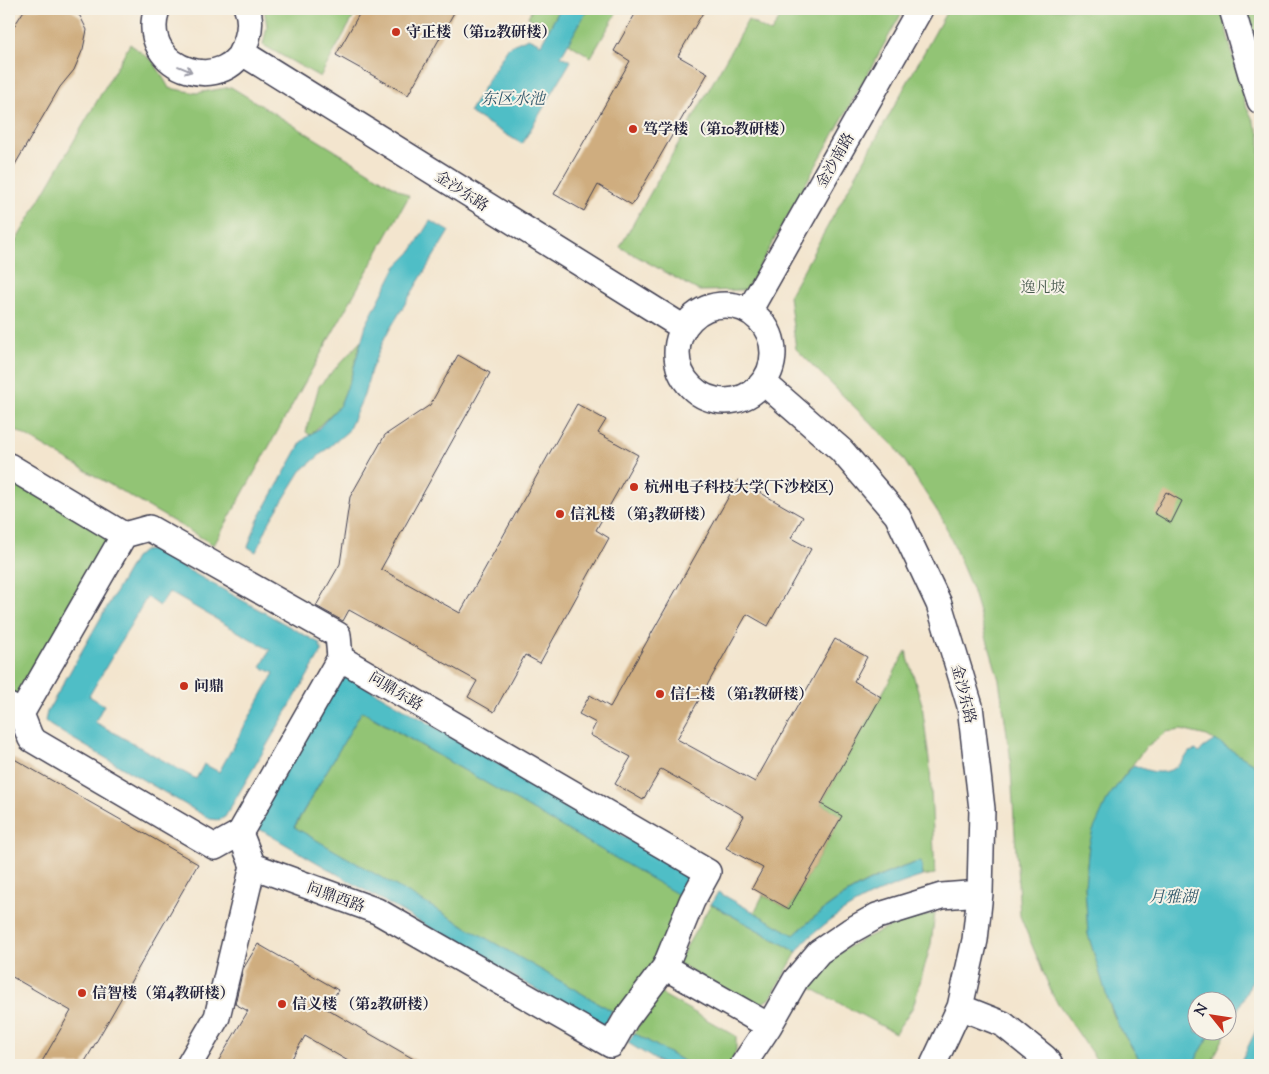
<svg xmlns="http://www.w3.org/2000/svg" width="1269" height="1074" font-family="'Sorts Mill Goudy','Noto Serif SC',serif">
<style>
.green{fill:#92c474;stroke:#5a7358}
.water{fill:#50bec6;stroke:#397080;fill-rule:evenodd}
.building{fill:#cfad7f}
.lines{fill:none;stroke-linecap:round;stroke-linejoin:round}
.minor-casing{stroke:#413f51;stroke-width:28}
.minor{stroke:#fff;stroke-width:25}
.oneway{stroke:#9c9ca7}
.poi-dot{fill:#c8321e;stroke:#f7f3e8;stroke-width:2}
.labels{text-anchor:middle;stroke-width:4;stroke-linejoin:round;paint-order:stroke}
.poi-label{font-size:15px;font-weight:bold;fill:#22223b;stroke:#f7f3e8;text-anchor:start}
.street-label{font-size:15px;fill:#22223b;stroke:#f7f3e8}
.park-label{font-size:15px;fill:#495b4f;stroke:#f7f3e8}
.water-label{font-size:16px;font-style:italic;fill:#32596c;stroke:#f7f3e8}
</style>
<rect width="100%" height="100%" fill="#f7f3e8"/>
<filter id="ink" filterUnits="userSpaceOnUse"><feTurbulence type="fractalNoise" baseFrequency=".02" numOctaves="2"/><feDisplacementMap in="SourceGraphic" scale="10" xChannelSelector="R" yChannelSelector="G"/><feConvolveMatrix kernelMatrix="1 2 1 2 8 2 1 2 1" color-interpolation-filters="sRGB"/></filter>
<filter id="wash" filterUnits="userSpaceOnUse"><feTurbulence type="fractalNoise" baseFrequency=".0096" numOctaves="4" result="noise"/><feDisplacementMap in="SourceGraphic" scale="20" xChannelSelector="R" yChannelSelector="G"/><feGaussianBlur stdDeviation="1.12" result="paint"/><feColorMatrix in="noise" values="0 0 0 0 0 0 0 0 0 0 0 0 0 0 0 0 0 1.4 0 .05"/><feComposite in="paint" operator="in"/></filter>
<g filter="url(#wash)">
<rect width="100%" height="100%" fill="#f3e5ce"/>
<!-- green -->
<path class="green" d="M 264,9 L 358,9 L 320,77 L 263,45 L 267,26 Z
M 532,9 L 560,9 L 549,29 L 528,17 Z
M 588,9 L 619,9 L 591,57 L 568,43 Z
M 785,9 L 904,9 L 746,290 L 699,291 L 620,247 L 748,20 L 771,33 Z
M 948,9 L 1221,9 L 1245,103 L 1260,135 L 1260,768 L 1207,736 L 1181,730 L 1166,732 L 1145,748 L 1121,780 L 1108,798 L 1089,845 L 1085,885 L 1088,934 L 1112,1011 L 1119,1027 L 1143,1065 L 1100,1065 L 1053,996 L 1020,916 L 1010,754 L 999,680 L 972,589 L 943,520 L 896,448 L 796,349 L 789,296 Z
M 1244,9 L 1260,9 L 1260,40 L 1253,42 Z
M 130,44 L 154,62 L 169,88 L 197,93 L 231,87 L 409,196 L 214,545 L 9,426 L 9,253 Z
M 361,341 L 351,378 L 340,405 L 310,435 L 306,432 L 319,386 Z
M 9,466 L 124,535 L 21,714 L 9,706 Z
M 906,651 L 922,704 L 930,768 L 935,874 L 923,876 L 921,861 C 867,878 835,897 794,935 L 754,913 L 763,895 L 789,909 L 842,816 L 821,804 Z
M 361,711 L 692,901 L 626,1019 L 294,828 Z
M 711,904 L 797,952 L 770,999 L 755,1006 L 677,963 Z
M 935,913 L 931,944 L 913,1007 L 895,1033 L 809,987 C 815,979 821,970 828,963 C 850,939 904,921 935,913 Z
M 658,992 L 736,1036 L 736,1050 L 731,1065 L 690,1065 L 634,1033 Z
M 1212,1032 L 1222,1032 L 1224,1037 L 1210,1065 L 1192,1065 Z"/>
<!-- water -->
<path class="water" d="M 560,9 L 588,9 L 561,56 L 571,61 L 522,144 L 469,112 L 508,47 L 528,38 L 541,44 Z
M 430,221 L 449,231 L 385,337 L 371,370 L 364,395 L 348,431 L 301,471 L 270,521 L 256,552 L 248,547 L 257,522 L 302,441 L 318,429 L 340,405 L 351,377 L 366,325 L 396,267 L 411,252 Z
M 152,550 L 319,643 L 322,651 L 225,817 L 218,820 L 210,819 L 51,726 L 45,721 L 47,712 L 135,558 L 143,551 ZM 169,592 L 270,650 L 261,667 L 274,673 L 219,772 L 204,764 L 196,779 L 95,722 L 104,705 L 89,696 L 147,597 L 160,606 Z
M 342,673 L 691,875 L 679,895 L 362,711 L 294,827 L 612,1011 L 603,1028 L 254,826 Z
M 1215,740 L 1260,768 L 1260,965 L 1224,1037 L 1222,1032 L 1226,1032 L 1226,1002 L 1196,1002 L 1196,1032 L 1212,1032 L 1192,1065 L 1143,1065 L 1119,1027 L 1107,997 L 1088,934 L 1085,885 L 1089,845 L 1093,831 L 1108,798 L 1121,780 L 1134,765 C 1157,776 1175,776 1189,752 L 1196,750 L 1199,753 L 1203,748 Z
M 921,861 L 923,876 C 884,888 849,904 818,930 C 809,937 802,943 797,952 L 711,904 L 718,892 L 794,935 C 836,897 866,879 921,861 Z
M 1260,1022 L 1260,1065 L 1239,1065 Z
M 634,1033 L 690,1065 L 664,1065 L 628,1043 Z"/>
<g id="blocks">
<!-- building -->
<path class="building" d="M 25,9 L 69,9 L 80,16 L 87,30 L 83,49 L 74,70 L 60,87 L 9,175 L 9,34 Z
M 362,9 L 456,9 L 408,95 L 336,55 Z
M 638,9 L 705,9 L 678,56 L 708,73 L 632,205 L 598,185 L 584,211 L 554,194 L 630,61 L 614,51 Z
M 458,355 L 490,373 L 381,569 L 460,613 L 577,404 L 606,420 L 598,433 L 638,455 L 596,530 L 609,538 L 540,663 L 525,655 L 494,712 L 468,697 L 477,681 L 349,610 L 343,621 L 316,606 L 340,564 L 350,497 L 385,435 L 430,405 Z
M 738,480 L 803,517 L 791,538 L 811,549 L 768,626 L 747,614 L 677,739 L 755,782 L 835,639 L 867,657 L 854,681 L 881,697 L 821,804 L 842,816 L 789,909 L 752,888 L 763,868 L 726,848 L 744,816 L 661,769 L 643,800 L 615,784 L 631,757 L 590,735 L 596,723 L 579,714 L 590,695 L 610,707 Z
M 1166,492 L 1182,501 L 1171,523 L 1154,513 Z
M 9,756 L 198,864 L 83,1065 L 40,1065 L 71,1011 L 9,975 Z
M 258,944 L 338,990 L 327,1009 L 424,1065 L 355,1065 L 305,1036 L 288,1065 L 216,1065 L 248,1011 L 235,1004 L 243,969 Z"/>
</g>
</g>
<g filter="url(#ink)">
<use href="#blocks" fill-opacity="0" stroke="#413f51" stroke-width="1"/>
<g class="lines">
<defs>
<path id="minor" d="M 157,9 C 136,72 232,99 247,39 C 250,29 251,19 247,9
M 1232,9 L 1251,74 L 1260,101
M 241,52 C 389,144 536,237 684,328
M677 353a48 48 0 1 1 96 0a48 48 0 1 1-96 0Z
M 749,311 L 920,9
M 763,382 L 841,450 L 897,515 L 939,604 L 970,706 L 982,809 L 980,893 L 975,940 L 960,1007 L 933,1065
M 9,466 L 124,535 L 149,528 L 338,635 L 340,658 L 708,872 L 692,901 L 665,967 L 626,1019 L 611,1045 L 377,911 L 253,866 L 240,833 L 215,847 L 31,739 L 21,714 L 9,706
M 21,714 L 124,535
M 240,833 L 340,658
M 665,967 L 769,1026 L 796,979 L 819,952 L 850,931 L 877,916 L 942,896 L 980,893
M 960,1007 L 1003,1024 L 1045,1058 L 1050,1065
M 189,1065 L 217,1017 L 253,866
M 743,1065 L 769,1026"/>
</defs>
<!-- minor casing -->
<use href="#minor" class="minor-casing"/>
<!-- minor -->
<use href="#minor" class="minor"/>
</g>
<!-- one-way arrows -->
<defs><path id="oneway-shaft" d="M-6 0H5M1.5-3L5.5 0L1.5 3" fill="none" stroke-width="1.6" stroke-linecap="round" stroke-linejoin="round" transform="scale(1.25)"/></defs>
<use class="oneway" href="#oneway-shaft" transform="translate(185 69) rotate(22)"/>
</g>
<!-- markers -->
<g class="poi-dot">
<circle cx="396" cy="32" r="5"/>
<circle cx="633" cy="129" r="5"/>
<circle cx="634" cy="487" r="5"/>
<circle cx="560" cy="514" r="5"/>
<circle cx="184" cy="686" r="5"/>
<circle cx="660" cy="694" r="5"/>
<circle cx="82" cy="993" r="5"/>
<circle cx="282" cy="1004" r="5"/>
</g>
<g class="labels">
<!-- poi labels -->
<g class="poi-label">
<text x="406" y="37">守正楼 （第12教研楼）</text>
<text x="643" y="134">笃学楼 （第10教研楼）</text>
<text x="644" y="492">杭州电子科技大学(下沙校区)</text>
<text x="570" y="519">信礼楼 （第3教研楼）</text>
<text x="194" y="691">问鼎</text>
<text x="670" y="699">信仁楼 （第1教研楼）</text>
<text x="92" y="998">信智楼（第4教研楼）</text>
<text x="292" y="1009">信义楼 （第2教研楼）</text>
</g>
<!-- street labels -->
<g class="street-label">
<text transform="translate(835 160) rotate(-60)" y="5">金沙南路</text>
<text transform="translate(462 191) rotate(33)" y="5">金沙东路</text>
<text transform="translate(396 691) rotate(31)" y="5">问鼎东路</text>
<text transform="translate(964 694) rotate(76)" y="5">金沙东路</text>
<text transform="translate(336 897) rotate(20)" y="5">问鼎西路</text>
</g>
<!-- park labels -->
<g class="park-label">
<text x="1043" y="292">逸凡坡</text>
</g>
<!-- water labels -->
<g class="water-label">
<text x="513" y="104">东区水池</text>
<text x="1173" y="902">月雅湖</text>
</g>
</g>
<!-- margin -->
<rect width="1269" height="1074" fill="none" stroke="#f7f3e8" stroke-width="30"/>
<!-- north arrow -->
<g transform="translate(1212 1016) rotate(300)"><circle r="24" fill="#f7f3e8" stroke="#a29fa3"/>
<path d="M0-4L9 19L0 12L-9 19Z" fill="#c8321e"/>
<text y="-8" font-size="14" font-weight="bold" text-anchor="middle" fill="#22223b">N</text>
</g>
</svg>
